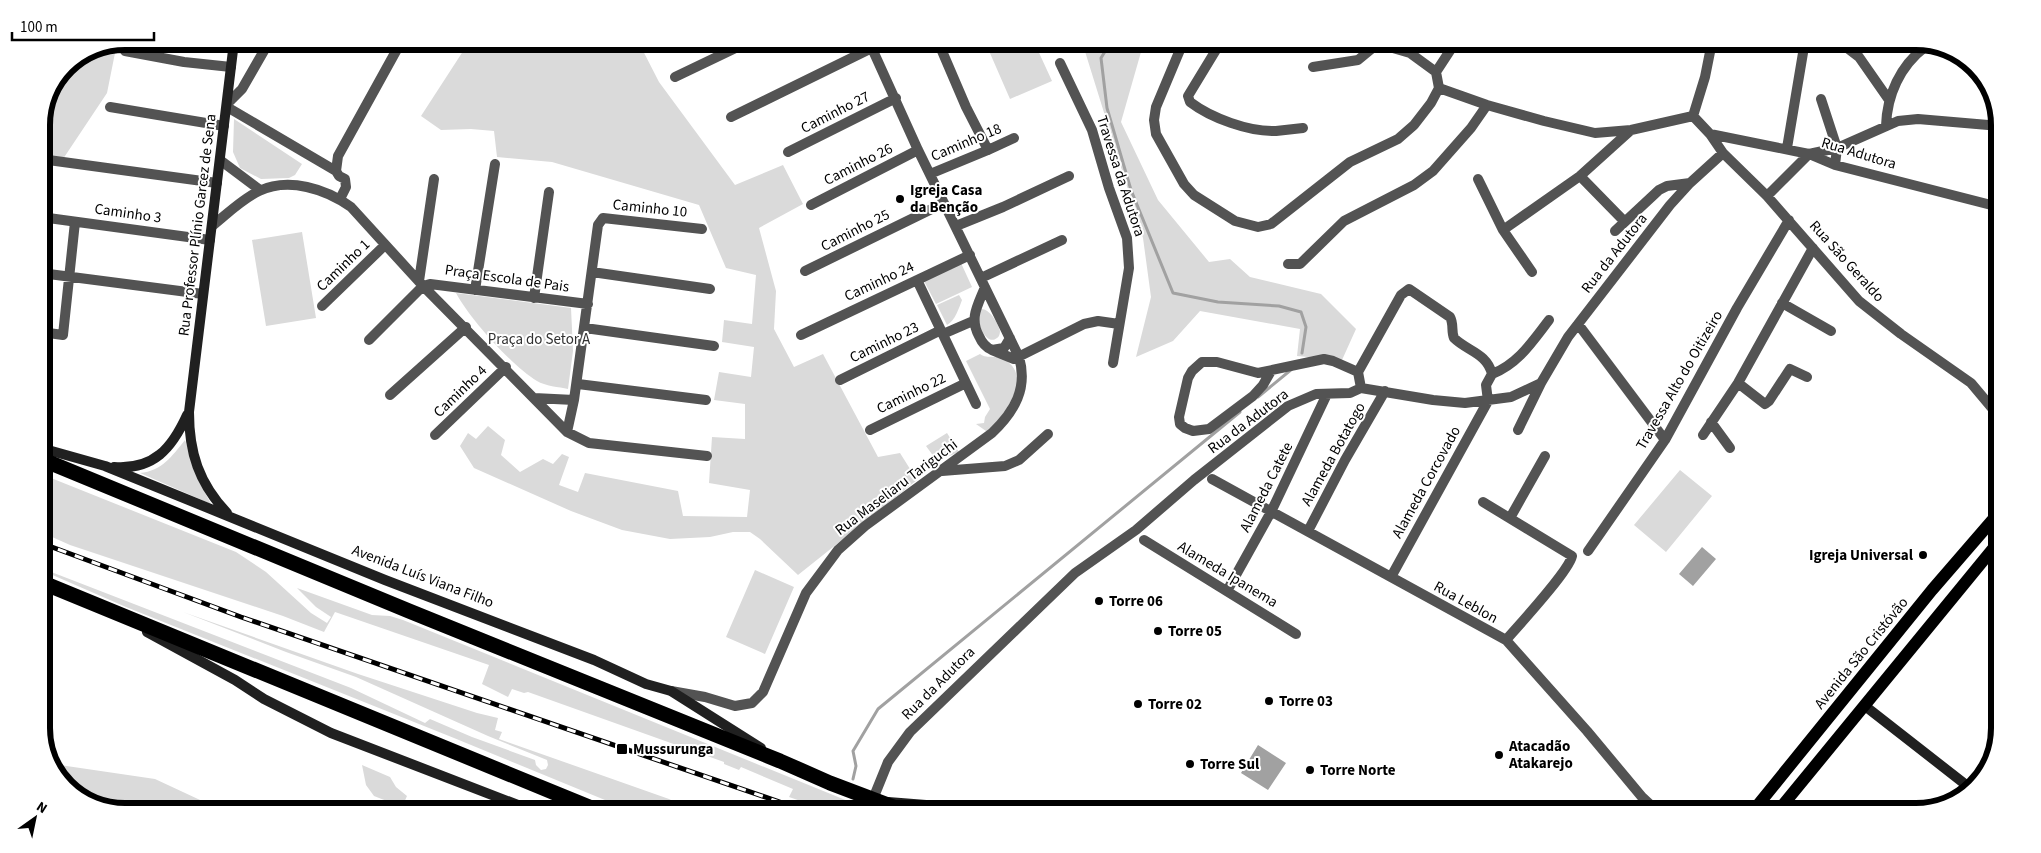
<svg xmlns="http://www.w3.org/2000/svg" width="2041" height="853" font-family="'Source Sans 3',sans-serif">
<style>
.green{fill:#dadada}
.water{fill:#a1a1a1}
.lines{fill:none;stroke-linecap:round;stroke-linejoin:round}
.stream{stroke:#a1a1a1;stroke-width:3}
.street{stroke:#535353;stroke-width:10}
.secondary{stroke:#202020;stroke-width:10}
.primary{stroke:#000;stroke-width:12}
.highway{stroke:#000;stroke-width:15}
.rail-casing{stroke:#000;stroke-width:5}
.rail{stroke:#fff;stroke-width:3;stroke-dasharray:9;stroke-linecap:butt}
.poi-dot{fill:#000;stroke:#fff;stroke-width:2}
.labels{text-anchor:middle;stroke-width:4;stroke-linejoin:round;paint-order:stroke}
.street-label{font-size:15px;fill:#000;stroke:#fff}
.poi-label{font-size:15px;font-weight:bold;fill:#000;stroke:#fff;text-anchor:start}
.park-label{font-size:15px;fill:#313131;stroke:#fff}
.rim{fill:none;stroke:#000;stroke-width:6}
</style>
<rect width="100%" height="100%" fill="#fff"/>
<!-- green -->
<path class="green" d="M 469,42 L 639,43 L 659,82 L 735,185 L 783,165 L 803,204 L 759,228 L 776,291 L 774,329 L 794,367 L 823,354 L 878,457 L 900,453 L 917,480 L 798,575 L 760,539 L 750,532 L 733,532 L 710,537 L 670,539 L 622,530 L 571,511 L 474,468 L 460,446 L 468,433 L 476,439 L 488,426 L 505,440 L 501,455 L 520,472 L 543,459 L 553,464 L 562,454 L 569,457 L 559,485 L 578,492 L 585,473 L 678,491 L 683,516 L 747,517 L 750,490 L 709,483 L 712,437 L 745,439 L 745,404 L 714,400 L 719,372 L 751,377 L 754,347 L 722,342 L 724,320 L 752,324 L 756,275 L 726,268 L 699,205 L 552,162 L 497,157 L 494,131 L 471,129 L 441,130 L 421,116 Z
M 117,43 L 107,93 L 61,162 L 41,159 L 41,120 L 66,66 L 93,48 Z
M 986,44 L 1035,44 L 1052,81 L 1010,99 Z
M 1083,45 L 1143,45 L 1121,122 L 1158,200 L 1209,262 L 1230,259 L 1250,277 L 1321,294 L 1356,329 L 1342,360 L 1297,356 L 1300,329 L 1200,311 L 1173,341 L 1136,357 L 1151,297 L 1143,238 Z
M 234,119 L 302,164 L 295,175 L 289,178 L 261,179 L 240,168 L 233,152 Z
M 302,232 L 316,318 L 266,326 L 252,240 Z
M 961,263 L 972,287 L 936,304 L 924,281 Z
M 456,293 L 571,308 L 573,351 L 568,389 C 559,387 545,386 537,381 C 512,366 470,319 456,293 Z
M 959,295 L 962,300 C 959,308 955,321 947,325 L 937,305 Z
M 981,309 C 990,309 998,323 1000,331 C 1000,334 999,337 997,338 C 987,346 980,326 976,320 Z
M 980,354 C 988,360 997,353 1008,362 C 1033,382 1000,418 987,434 L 986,431 L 976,424 L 984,423 L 985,417 L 990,409 L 966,361 Z
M 947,433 L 959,452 L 937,461 L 926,446 Z
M 185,440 L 200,483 L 211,504 L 140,473 C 162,471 172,456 185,440 Z
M 1680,470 L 1712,496 L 1666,552 L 1634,525 Z
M 41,474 L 236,552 L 266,572 L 311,613 L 327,623 L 331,617 L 316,607 L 297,588 L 372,615 L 390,616 L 403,620 L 865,808 L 821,808 L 789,797 L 793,789 L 741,767 L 739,770 L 724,764 L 724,762 L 528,692 L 524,693 L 512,689 L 508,697 L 482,684 L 489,665 L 335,612 L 324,632 L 283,616 L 70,545 L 41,532 Z
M 41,568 L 351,688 L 425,723 L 430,719 L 472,737 L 535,760 L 536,765 L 541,770 L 546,769 L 548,765 L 547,760 L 488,736 L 356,677 L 286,652 L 183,612 L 358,674 L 477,713 L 498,718 L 495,730 L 502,732 L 499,739 L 669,799 L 685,807 L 622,807 L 454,738 L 126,607 L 41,570 Z
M 755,570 L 794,587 L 765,654 L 726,637 Z
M 53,764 L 155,779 L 213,806 L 93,805 L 58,779 Z
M 362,765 L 390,777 L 396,787 L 407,796 L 402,807 L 374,796 L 366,785 Z"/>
<!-- water -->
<path class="water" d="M 1702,547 L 1716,559 L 1693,586 L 1679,574 Z
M 1258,745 L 1286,763 L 1268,790 L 1241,773 Z"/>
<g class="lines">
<!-- stream -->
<path class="stream" d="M 1109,45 L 1101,58 L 1107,108 L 1131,190 L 1173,293 L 1218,302 L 1279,306 L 1301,312 L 1306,327 L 1302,353
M 1258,397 L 1292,369
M 853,779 L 856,766 L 853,751 L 878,709 L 1240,412
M 845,808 L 847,803"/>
<!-- street -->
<path class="street" d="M 939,44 L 966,107 L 988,150
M 1182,45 L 1156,107 L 1154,120 L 1156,134 L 1184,184 L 1194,195 L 1235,221 L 1258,227 L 1271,224 L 1350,162 L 1398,139 L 1414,125 L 1431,103 L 1439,88 L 1436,72 L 1453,46
M 1219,45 L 1188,96 L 1190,102 C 1211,118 1249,132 1276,131 C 1285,130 1294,129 1303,128
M 1386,46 L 1410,53 L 1436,72
M 1578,47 L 1584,46
M 1846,47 L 1859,57 L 1889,100
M 125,51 L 184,62 L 231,67
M 1060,63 L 1092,130 L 1109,188 L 1127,238 L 1129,268 L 1113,363
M 1313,67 L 1358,60 L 1375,46
M 675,77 L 746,43
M 1439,88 L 1487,105 L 1544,121 L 1595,133 L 1631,130 L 1693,116
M 1821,99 L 1837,148 L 1835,165
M 227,104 L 242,89 L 269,42
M 110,107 L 224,126
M 227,107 L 336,171
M 1693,116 L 1710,134 L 1723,153 L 1767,196 L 1859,301 L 1901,334 L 1971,383 L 1997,414
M 1693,116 L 1705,77 L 1711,47
M 731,117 L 880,44
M 1886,126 C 1887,95 1900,66 1925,47
M 1710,134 L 1809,154 L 1835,165 L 1999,207
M 1787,148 L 1804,47
M 788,152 L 896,98
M 41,159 L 217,183
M 220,160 L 260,190
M 930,174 L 988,150 L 1014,138
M 1580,176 L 1624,221
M 1478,179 L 1503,230 L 1532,272
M 1767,196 L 1809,154 L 1837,148 L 1898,121 L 1918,119 L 2000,126
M 340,199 L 346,187 L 345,179 L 339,176 L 336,171 L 338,156 L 401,42
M 811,205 L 918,150
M 41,217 L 210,240
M 212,226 C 227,214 242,199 259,191 C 289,177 326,189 351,207 L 423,286 L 567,432 L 589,443 L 707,456
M 956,226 L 1003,207 L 1069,176
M 1503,230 L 1580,176 L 1631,130
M 1615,231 L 1659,190 L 1667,186 L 1690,183
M 1288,264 L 1300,264 L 1344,221 L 1414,185 L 1433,171 L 1471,128 L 1487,105
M 805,271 L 944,203
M 592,272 L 710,289
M 41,273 L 203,294
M 981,278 L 1062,240
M 917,280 L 976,404
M 419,281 L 434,179
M 985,287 C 978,305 969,318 979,336 C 982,343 985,347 992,350 L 1004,348 L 1010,338
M 475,290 L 495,164
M 534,298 L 549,192
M 1782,303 L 1831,331
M 322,306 L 385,245
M 1578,324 L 1665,440
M 585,328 L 714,346
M 41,332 L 63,335 L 75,222
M 943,334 L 973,321
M 801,335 L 970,255
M 369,340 L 423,286 L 430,284 L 588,304
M 992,350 L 1014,359 L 1084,324 L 1098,321 L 1119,324
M 1271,371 L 1263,385 L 1253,396 L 1209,429 L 1193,431 L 1185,428 L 1180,424 L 1179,417 L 1188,378 L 1192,371 L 1202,362 L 1217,362 L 1258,373 L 1324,359 L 1333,361 L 1358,372 L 1361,388
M 1358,372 L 1401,295 L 1409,289 L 1450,317 C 1454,324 1451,331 1454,338 C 1467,351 1487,353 1492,374 L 1486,385 L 1488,401 L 1391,577
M 1492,374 C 1518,364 1532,342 1549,320
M 840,380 L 941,330
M 1738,383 L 1765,404 L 1769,401 L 1790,369 L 1807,377
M 578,384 L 706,400
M 390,395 L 466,327
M 534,398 L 574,400 L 598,225 L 603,218 L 702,229
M 1711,422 L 1730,448
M 870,430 L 966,383
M 1518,430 L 1541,383
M 567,432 L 574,400
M 435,435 L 506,367
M 1703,435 L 1738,383 L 1813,248
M 942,471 L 1005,466 L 1019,460 L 1048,434
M 1212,479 L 1506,640 L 1587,731 L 1642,797 L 1657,811
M 1483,502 L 1572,556 C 1569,571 1519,625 1506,640
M 1510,518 L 1545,456
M 1308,531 L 1345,460 L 1385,391
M 1144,540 L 1296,634
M 1588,551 L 1665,440 L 1737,308 L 1789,220
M 1227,591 L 1271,512 L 1327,394
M 671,691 L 705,697 L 735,706 L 752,703 L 763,692 L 806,593 L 838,550 L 865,526 L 992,433 C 1015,411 1028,388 1019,357 L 918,150 L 870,44
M 873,799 L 888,762 L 910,732 L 1075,573 L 1136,530 L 1194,480 L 1288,406 L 1316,394 L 1350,393 L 1361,388 L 1433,400 L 1465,403 L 1511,397 L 1541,383 L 1568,337 L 1670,205 L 1690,183 L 1723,153"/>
<!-- secondary -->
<path class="secondary" d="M 41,448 L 105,466 L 385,580 L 594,660 L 646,684 L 671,691 L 761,748
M 114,467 C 154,470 172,448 187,415
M 227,513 C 199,483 189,453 189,412 L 234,42
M 147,632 L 235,680 L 264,699 L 331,733 L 523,807
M 1865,706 L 1970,788
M 888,802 L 964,808"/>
<!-- primary -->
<path class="primary" d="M 1753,811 L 1932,590 L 1996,516
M 1778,811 L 1996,545"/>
<!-- highway -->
<path class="highway" d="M 41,459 L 409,611 L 780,761 L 830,783 L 896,808
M 41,582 L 589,807"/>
<defs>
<path id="rail" d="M 41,543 L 241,617 L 797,808"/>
</defs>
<!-- rail casing -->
<use href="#rail" class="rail-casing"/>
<!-- rail -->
<use href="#rail" class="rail"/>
</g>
<!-- markers -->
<g class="poi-dot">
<circle cx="900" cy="199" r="5"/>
<circle cx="1923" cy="555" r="5"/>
<circle cx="1099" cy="601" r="5"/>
<circle cx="1158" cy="631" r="5"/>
<circle cx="1269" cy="701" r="5"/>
<circle cx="1138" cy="704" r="5"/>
<rect x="616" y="743" width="12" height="12" rx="2.5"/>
<circle cx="1499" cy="755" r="5"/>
<circle cx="1190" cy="764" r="5"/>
<circle cx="1310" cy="770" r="5"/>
</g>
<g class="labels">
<!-- street labels -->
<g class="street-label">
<text transform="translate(835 112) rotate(-27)" y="5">Caminho 27</text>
<text transform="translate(966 142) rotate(-23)" y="5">Caminho 18</text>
<text transform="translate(1859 153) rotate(17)" y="5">Rua Adutora</text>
<text transform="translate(858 164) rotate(-27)" y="5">Caminho 26</text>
<text transform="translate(1121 176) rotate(72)" y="5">Travessa da Adutora</text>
<text transform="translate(650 208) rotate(6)" y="5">Caminho 10</text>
<text transform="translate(128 213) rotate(8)" y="5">Caminho 3</text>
<text transform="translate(197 225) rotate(-83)" y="5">Rua Professor Plínio Garcez de Sena</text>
<text transform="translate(855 230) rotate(-27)" y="5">Caminho 25</text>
<text transform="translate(1614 253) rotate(-52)" y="5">Rua da Adutora</text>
<text transform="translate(1847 261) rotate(48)" y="5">Rua São Geraldo</text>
<text transform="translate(343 265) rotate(-44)" y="5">Caminho 1</text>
<text transform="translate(507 278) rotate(8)" y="5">Praça Escola de Pais</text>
<text transform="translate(879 281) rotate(-25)" y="5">Caminho 24</text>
<text transform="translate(884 342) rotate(-26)" y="5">Caminho 23</text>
<text transform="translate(1679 380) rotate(-60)" y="5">Travessa Alto do Oitizeiro</text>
<text transform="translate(460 391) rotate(-44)" y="5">Caminho 4</text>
<text transform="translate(911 393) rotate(-26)" y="5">Caminho 22</text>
<text transform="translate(1248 421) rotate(-37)" y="5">Rua da Adutora</text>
<text transform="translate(1333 454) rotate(-61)" y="5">Alameda Botatogo</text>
<text transform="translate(1426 482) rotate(-61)" y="5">Alameda Corcovado</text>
<text transform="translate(896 487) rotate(-37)" y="5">Rua Maseliaru Tariguchi</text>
<text transform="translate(1266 487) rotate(-63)" y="5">Alameda Catete</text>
<text transform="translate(1228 574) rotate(31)" y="5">Alameda Ipanema</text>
<text transform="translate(423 576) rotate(21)" y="5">Avenida Luís Viana Filho</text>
<text transform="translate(1466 602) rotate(29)" y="5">Rua Leblon</text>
<text transform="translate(1861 653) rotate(-51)" y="5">Avenida São Cristóvão</text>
<text transform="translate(938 683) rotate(-45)" y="5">Rua da Adutora</text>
</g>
<!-- poi labels -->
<g class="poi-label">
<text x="910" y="195">Igreja Casa<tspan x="910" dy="17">da Benção</tspan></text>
<text x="1913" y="560" text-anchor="end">Igreja Universal</text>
<text x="1109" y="606">Torre 06</text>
<text x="1168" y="636">Torre 05</text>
<text x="1279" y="706">Torre 03</text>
<text x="1148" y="709">Torre 02</text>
<text x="1509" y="751">Atacadão<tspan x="1509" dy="17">Atakarejo</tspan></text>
<text x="633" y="754">Mussurunga</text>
<text x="1200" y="769">Torre Sul</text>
<text x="1320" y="775">Torre Norte</text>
</g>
<!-- park labels -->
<g class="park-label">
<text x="539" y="344">Praça do Setor A</text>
</g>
</g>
<!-- crop -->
<path d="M0 0H2041V853H0ZM125 50H1916A75 75 0 0 1 1991 125V728A75 75 0 0 1 1916 803H125A75 75 0 0 1 50 728V125A75 75 0 0 1 125 50Z" fill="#fff" fill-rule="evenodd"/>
<path class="rim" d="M125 50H1916A75 75 0 0 1 1991 125V728A75 75 0 0 1 1916 803H125A75 75 0 0 1 50 728V125A75 75 0 0 1 125 50Z"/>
<!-- north arrow -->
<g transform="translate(35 818) rotate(33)" stroke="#ffffff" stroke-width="4" paint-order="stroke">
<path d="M0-4L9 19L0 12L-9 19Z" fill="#000000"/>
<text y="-8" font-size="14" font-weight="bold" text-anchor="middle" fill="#000000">N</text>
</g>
<!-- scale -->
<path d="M12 32v8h142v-8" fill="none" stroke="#000000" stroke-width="2.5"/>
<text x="20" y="32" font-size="15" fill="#000000" stroke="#ffffff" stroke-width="4" paint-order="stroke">100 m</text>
</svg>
